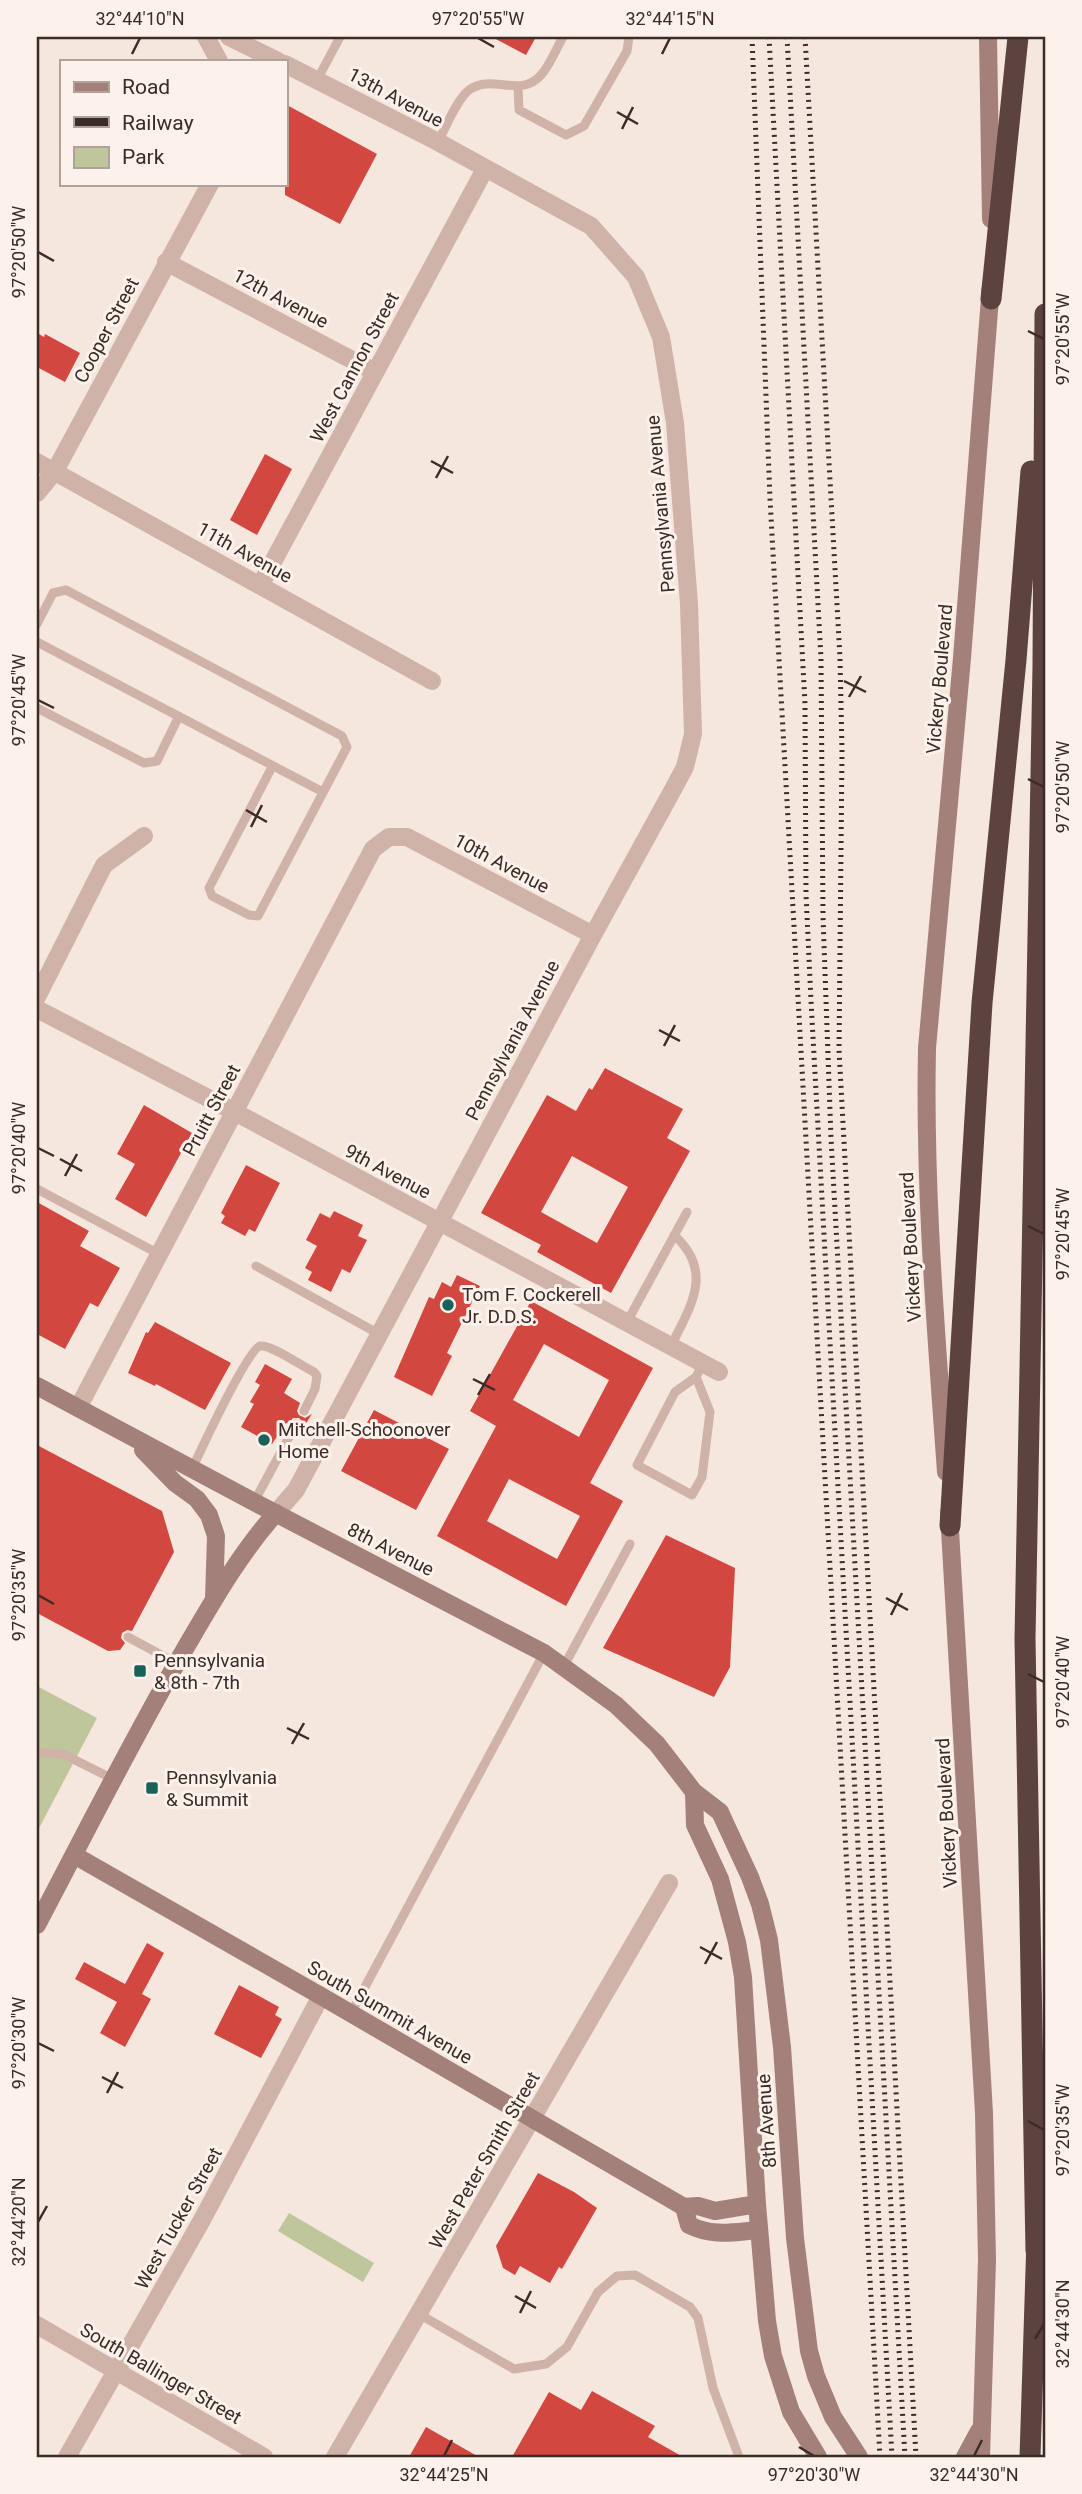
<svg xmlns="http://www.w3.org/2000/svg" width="1082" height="2494" font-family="Roboto,sans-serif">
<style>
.green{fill:#c0c69c}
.building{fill:#d2473f;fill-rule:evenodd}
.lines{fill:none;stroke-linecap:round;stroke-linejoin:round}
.lane{stroke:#cfb3a8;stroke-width:9}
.street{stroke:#cfb3a8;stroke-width:18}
.secondary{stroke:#a38079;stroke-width:18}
.highway{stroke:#5d433f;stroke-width:21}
.rail{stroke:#3b2b29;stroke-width:5;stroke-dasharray:2 5;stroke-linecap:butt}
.ticks{fill:none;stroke:#3b2b29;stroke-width:2.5}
.poi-dot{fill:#196259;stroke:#fcf1eb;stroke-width:2.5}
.labels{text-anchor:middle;stroke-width:6;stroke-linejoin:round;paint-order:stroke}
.street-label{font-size:19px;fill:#3b2b29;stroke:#fcf1eb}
.poi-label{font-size:19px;fill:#3b2b29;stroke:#fcf1eb;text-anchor:start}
.neatline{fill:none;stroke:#3b2b29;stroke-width:2.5}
.ticks-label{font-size:18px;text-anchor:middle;fill:#3b2b29}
</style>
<rect width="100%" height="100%" fill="#f5e6de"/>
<!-- green -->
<path class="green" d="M 37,1686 L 97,1718 L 37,1832 Z
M 289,2213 L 374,2263 L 363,2282 L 278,2231 Z"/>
<!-- building -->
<path class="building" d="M 492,37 L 536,37 L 526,55 Z
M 285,104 L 377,154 L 340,224 L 285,195 Z
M 37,333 L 44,337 L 45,334 L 80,353 L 65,382 L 37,367 Z
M 265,454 L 292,469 L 257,535 L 230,520 Z
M 605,1068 L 683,1109 L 667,1138 L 690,1151 L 611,1293 L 537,1252 L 541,1245 L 481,1213 L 547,1095 L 576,1111 L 589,1088 L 592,1090 ZM 572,1156 L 628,1187 L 597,1243 L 541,1212 Z
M 144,1105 L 192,1133 L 146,1217 L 115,1199 L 135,1164 L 117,1154 Z
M 246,1165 L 280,1183 L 255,1232 L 249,1229 L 245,1236 L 221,1223 L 225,1216 L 221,1213 Z
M 37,1202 L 89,1231 L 80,1246 L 120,1268 L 98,1307 L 90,1303 L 65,1349 L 37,1334 Z
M 334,1211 L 363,1225 L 358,1236 L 367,1240 L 350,1273 L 342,1269 L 331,1292 L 308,1280 L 312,1272 L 305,1268 L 317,1246 L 306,1240 L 320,1213 L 330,1218 Z
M 457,1275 L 480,1286 L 447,1353 L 452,1356 L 432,1396 L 394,1377 L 429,1297 L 434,1299 L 442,1282 L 451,1287 Z
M 531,1301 L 653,1368 L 590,1483 L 623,1501 L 566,1606 L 437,1536 L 496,1426 L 470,1411 ZM 544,1344 L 609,1380 L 579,1437 L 513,1400 ZM 509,1479 L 580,1516 L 557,1559 L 487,1521 Z
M 155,1322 L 231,1363 L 205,1410 L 156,1384 L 155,1386 L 128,1373 L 146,1332 L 148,1333 Z
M 265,1364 L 292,1379 L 284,1393 L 300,1403 L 297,1411 L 299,1415 L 305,1418 L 312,1414 L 303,1428 L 302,1421 L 299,1418 L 293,1418 L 288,1424 L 286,1423 L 272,1444 L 241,1427 L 254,1404 L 250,1402 L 260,1385 L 255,1382 Z
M 374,1410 L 449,1449 L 416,1510 L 341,1471 Z
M 37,1445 L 162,1511 L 174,1552 L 132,1631 L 127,1630 L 122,1633 L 121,1638 L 125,1643 L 120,1650 L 108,1651 L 37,1613 Z
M 666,1535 L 735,1568 L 730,1667 L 714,1697 L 603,1648 Z
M 147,1943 L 164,1953 L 142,1994 L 151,1999 L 125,2047 L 100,2033 L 117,2002 L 75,1979 L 84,1962 L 125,1984 Z
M 239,1985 L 279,2007 L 275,2015 L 282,2019 L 261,2058 L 214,2034 Z
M 538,2173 L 574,2192 L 597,2208 L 562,2269 L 559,2267 L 550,2283 L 520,2266 L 515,2275 L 503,2268 L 496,2246 Z
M 592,2391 L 655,2426 L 648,2437 L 683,2457 L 512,2457 L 549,2392 L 581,2410 Z
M 426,2427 L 479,2457 L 409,2457 Z"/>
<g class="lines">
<!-- lane -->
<path class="lane" d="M 317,80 L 340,37
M 518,87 L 519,110 L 566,135 L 584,126 L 627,51 L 629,37
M 438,142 C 445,129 457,99 469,90 C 492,73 520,99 541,75 C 550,65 556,49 563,37
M 37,624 L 53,593 L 66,590 L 342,736 L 347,747 L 258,916 L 249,915 L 212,896 L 209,888 L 272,767
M 37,642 L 323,792
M 37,708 L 144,763 L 157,761 L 179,716
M 37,1189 L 159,1254
M 256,1266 L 379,1334
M 627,1322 L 687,1212
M 671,1346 C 690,1307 715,1272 674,1235
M 696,1377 L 710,1412 L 702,1477 L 692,1495 L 637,1465 L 675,1392 L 696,1377 L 703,1363
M 192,1469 C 200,1452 248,1348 260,1346 C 271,1344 303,1367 314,1372 L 317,1376 L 315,1389 L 304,1411
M 254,1502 L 296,1424
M 128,1637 L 176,1663
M 564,1666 L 630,1544
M 37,1752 L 63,1754 L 113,1779
M 351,2013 L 544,1653
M 419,2314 L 514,2369 L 546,2364 L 567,2347 L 598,2292 L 617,2276 L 635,2275 L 690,2307 L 698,2318 L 713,2388 L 739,2457"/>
<!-- street -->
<path class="street" d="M 206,37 L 219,61
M 229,37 L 278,61
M 166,262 L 375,372
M 37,462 L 432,681
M 37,493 L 55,471 L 210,184
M 261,584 L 485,169
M 37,997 L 104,865 L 144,836
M 37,1009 L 233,1111 L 719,1372
M 78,1408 L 373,849 L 389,837 L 407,837 L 593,935
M 276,1513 L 296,1490 L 593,935 L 670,795 L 685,767 L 693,734 L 689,604 L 675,423 L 661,337 L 636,277 L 591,226 L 438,142 L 285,64
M 37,2325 L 264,2457
M 67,2457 L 202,2220 L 321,1996
M 335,2457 L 669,1883"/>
<!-- secondary -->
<path class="secondary" d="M 988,37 L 991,219
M 37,1386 L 254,1502 L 544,1653 L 616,1705 L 657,1744 L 694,1792 L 720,1812 L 750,1877 L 760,1904 L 769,1940 L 782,2047 L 795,2238 L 809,2351 L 816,2376 L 833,2417 L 859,2457
M 143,1450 L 175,1483 L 197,1499 L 209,1515 L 216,1536 L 214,1599
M 946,1472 C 936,1330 924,1189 927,1048 L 962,658 L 991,285
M 949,1513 L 984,2113 L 987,2260 L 981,2457
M 694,1792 L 695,1825 L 720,1879 L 737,1942 L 743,1977 L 757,2204 L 767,2321 L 773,2356 L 791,2412 L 818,2457
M 74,1855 L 321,1996 L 684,2207 L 698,2206 L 715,2211 L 757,2204
M 37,1925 C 86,1832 133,1738 186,1647 C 213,1601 240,1553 276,1513
M 684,2207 L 689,2225 C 713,2237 733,2232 759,2230
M 965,2457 L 979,2431"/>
<!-- highway -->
<path class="highway" d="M 991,299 L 1018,37
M 950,1526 L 982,1003 L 1016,660 L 1031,471
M 1036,2251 L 1025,1639 L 1043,666 L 1045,314
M 1030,2457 L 1037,2239"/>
<!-- rail -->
<path class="rail" d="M 752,37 L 770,499 L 880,2457
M 769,37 L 805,704 L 806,894 L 811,1001 L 892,2457
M 787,37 L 821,659 L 823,917 L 831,1138 L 905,2457
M 805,37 L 840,658 L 842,751 L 839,1050 L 916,2457"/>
</g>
<!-- ticks -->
<path class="ticks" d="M 478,38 L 494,47M 132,54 L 140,38M 662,54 L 670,38M 617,112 L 638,124M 622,129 L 633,107M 38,252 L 54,261M 1028,331 L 1044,339M 431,461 L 453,473M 436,478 L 448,456M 844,681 L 866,692M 849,697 L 861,676M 38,700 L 54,708M 1028,779 L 1044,787M 246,810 L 267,822M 251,827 L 262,805M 659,1030 L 680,1041M 664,1046 L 675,1025M 38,1148 L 54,1156M 60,1159 L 82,1171M 65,1176 L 77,1154M 1028,1226 L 1044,1234M 473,1379 L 495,1390M 478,1395 L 490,1374M 38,1595 L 54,1604M 886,1598 L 908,1610M 891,1615 L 902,1593M 1028,1674 L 1044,1682M 287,1728 L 309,1739M 292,1744 L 304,1723M 700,1947 L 722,1959M 705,1964 L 717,1942M 38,2043 L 54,2051M 102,2077 L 123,2088M 107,2093 L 118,2072M 1028,2121 L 1044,2130M 38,2222 L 47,2206M 515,2296 L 536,2308M 520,2313 L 531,2291M 1035,2339 L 1044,2324M 799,2447 L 814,2456M 444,2456 L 452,2440M 974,2456 L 982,2440"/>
<!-- markers -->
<g class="poi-dot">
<circle cx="448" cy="1305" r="7"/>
<circle cx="264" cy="1440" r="7"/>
<rect x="133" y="1664" width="14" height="14" rx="3.5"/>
<rect x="145" y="1781" width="14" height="14" rx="3.5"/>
</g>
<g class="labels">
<!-- street labels -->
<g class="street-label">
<text transform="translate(396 97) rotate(28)" y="7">13th Avenue</text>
<text transform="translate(281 298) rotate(28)" y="7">12th Avenue</text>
<text transform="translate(106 330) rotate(-62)" y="7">Cooper Street</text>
<text transform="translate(354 367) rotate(-62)" y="7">West Cannon Street</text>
<text transform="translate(660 504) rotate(-95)" y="7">Pennsylvania Avenue</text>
<text transform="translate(245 552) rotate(29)" y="7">11th Avenue</text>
<text transform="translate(939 679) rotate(-85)" y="7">Vickery Boulevard</text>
<text transform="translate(502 863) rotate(28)" y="7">10th Avenue</text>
<text transform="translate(512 1040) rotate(-62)" y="7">Pennsylvania Avenue</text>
<text transform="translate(211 1110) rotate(-62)" y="7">Pruitt Street</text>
<text transform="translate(388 1171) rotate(28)" y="7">9th Avenue</text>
<text transform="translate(910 1247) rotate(-93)" y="7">Vickery Boulevard</text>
<text transform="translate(391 1549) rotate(27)" y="7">8th Avenue</text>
<text transform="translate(946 1813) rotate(-93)" y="7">Vickery Boulevard</text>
<text transform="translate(390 2012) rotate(30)" y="7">South Summit Avenue</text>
<text transform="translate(766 2121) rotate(-94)" y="7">8th Avenue</text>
<text transform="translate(484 2160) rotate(-60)" y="7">West Peter Smith Street</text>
<text transform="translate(178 2218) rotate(-61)" y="7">West Tucker Street</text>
<text transform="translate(161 2373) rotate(30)" y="7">South Ballinger Street</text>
</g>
<!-- poi labels -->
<g class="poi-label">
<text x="462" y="1301">Tom F. Cockerell<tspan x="462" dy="22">Jr. D.D.S.</tspan></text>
<text x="278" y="1436">Mitchell-Schoonover<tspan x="278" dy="22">Home</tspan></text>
<text x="154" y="1667">Pennsylvania<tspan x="154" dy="22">&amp; 8th - 7th</tspan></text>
<text x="166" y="1784">Pennsylvania<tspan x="166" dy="22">&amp; Summit</tspan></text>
</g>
</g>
<!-- border -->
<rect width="1082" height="2494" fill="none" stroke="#fcf1eb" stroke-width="77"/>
<!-- legend -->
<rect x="60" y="60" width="228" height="126" fill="#fcf1eb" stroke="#afa29d" stroke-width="2"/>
<rect x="74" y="82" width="35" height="10" fill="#a38079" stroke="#afa29d" stroke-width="2"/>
<text x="122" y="94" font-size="21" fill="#3b2b29">Road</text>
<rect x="74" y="117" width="35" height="10" fill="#3b2b29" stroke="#afa29d" stroke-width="2"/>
<text x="122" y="130" font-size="21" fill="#3b2b29">Railway</text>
<rect x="74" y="147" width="35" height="21" fill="#c0c69c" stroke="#afa29d" stroke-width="2"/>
<text x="122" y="164" font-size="21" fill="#3b2b29">Park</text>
<rect x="38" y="38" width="1006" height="2418" class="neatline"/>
<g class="ticks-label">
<text x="140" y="25">32°44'10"N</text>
<text x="478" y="25">97°20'55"W</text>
<text x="670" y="25">32°44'15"N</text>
<text transform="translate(19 252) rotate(-90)" y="6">97°20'50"W</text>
<text transform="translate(1063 339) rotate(-90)" y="6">97°20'55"W</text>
<text transform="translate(19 700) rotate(-90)" y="6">97°20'45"W</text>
<text transform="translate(1063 787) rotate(-90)" y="6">97°20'50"W</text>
<text transform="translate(19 1148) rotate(-90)" y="6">97°20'40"W</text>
<text transform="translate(1063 1234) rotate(-90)" y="6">97°20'45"W</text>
<text transform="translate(19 1595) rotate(-90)" y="6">97°20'35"W</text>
<text transform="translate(1063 1682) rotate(-90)" y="6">97°20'40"W</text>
<text transform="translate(19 2043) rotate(-90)" y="6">97°20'30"W</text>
<text transform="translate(1063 2130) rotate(-90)" y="6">97°20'35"W</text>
<text transform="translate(19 2222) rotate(-90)" y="6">32°44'20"N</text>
<text transform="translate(1063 2324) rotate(-90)" y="6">32°44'30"N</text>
<text x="444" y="2481">32°44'25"N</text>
<text x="814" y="2481">97°20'30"W</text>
<text x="974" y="2481">32°44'30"N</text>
</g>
</svg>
